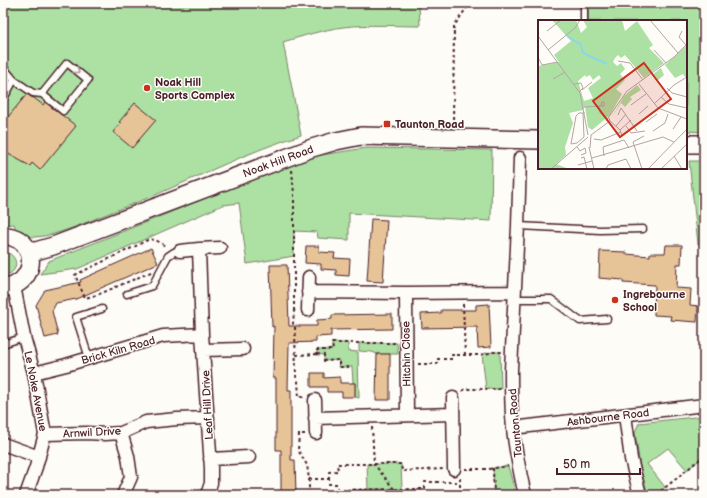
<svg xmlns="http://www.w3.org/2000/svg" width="707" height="498" font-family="'Balsamiq Sans',sans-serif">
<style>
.green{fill:#ace1a3;stroke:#7b8067}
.building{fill:#e7c498;stroke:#4a1f2b}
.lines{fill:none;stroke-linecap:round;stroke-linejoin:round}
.lane-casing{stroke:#4a1f2b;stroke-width:9}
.street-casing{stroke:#4a1f2b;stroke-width:15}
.secondary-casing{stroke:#4a1f2b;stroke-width:20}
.path{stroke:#4a1f2b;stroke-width:2;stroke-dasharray:3 3;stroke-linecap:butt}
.lane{stroke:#fdfcf7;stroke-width:6}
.street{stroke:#fdfcf7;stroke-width:12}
.secondary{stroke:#fdfcf7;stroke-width:17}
.oneway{stroke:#ac999b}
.poi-dot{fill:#c8321e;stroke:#fdfcf7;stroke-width:1.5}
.labels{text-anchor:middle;stroke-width:3;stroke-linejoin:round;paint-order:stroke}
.poi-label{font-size:11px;font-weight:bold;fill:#4a1f2b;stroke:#fdfcf7;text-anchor:start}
.street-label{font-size:11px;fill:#4a1f2b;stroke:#fdfcf7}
.inset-river{fill:none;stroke:#89d8e7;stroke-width:2}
.inset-road{fill:none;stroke:#b5a4a5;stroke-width:1}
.view{fill:#c8321e;fill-opacity:0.15;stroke:#c8321e;stroke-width:2}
.inset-edge{fill:none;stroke:#4a1f2b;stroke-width:2}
</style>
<rect width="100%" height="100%" fill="#fdfcf7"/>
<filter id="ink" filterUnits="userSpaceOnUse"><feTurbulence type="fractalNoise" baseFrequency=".025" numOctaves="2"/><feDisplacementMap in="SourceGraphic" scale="8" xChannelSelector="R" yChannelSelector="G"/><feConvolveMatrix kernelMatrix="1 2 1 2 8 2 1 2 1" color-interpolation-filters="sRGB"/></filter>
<g filter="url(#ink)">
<!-- green -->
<path class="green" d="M 3,3 L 419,3 L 420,26 C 394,26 368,24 343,27 C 322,30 303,36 283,42 L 301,135 C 250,151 202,175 153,196 C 138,202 122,208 107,214 C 86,222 58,236 35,237 C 25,237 17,235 14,224 L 3,225 Z
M 588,3 L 704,3 L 704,132 L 686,131 L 686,21 L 588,21 Z
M 366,148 L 492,150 L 491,221 L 349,213 L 349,240 L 318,238 L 317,232 L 294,231 L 294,256 L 247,264 L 239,203 L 223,205 L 77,269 L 40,274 L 49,261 L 308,157 Z
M 689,161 L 704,161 L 704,245 L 698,244 Z
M 3,252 C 20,253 20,275 3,275 Z
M 332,343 L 348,343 L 348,351 L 358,352 L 359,398 L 355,397 L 355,383 L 353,383 L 352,367 L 339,367 L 339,360 L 324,361 L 324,355 L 317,354 L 317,350 L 332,350 Z
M 359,343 L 397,343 L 398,354 L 377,354 L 372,352 L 359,351 Z
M 493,352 L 500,352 L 501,389 L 486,389 L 482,354 Z
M 704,416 L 704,456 L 687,470 L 668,448 L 647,464 L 665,487 L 656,495 L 648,495 L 640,466 L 635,432 L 639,423 Z
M 367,464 L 401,464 L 402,489 L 368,489 Z
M 508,466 L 516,495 L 494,495 L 493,468 Z"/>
<!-- building -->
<path class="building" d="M 27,94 L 31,97 L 34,98 L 43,105 L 45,102 L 76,126 L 40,170 L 32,163 L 30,166 L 3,151 L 3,123 Z
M 135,103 L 156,120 L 132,148 L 113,132 L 121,123 L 119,122 Z
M 371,219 L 387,220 L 383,282 L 367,281 Z
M 666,245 L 682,245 L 681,264 L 677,264 L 676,288 L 691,289 L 690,305 L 698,306 L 697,322 L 670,320 L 671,316 L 654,315 L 655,285 L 623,283 L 623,280 L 599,278 L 600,251 L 626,252 L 626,254 L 650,256 L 650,253 L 665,253 Z
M 306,246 L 319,246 L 319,252 L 335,253 L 334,258 L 350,259 L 349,276 L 336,275 L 336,270 L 321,269 L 321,264 L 305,263 Z
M 151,248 L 158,263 L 76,299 L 56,303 L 52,311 L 58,335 L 45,338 L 36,305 L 45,290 L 81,282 L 80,280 Z
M 270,265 L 287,265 L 289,326 L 317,326 L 317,320 L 332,319 L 332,315 L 392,314 L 392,329 L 331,330 L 331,336 L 316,337 L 316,342 L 289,343 L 288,390 L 291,390 L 291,460 L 295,460 L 296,495 L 281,495 L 281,450 L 276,450 L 276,378 L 273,378 L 274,326 L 272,327 Z
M 489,304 L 491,347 L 478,348 L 477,327 L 422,328 L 421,314 L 441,313 L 441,310 L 476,310 L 476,305 Z
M 377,354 L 390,354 L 390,400 L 376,400 Z
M 311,373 L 324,373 L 324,378 L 340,377 L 340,383 L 355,383 L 355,397 L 342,397 L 342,392 L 327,392 L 327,387 L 311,387 Z"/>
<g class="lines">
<defs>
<path id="lane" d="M 584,3 L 584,21
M 3,67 L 14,80 L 33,93 L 42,94 L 63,111 L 88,80 L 67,63 L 42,94
M 3,100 L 14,80
M 518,226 L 600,230 L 643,229
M 127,294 L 152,286 L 168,256 L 174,252 L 180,251
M 514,299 L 551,299 L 580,321 L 607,319
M 3,344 L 24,337
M 89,358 L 76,317 L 102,309"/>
<path id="street" d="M 520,158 L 518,226 L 511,370 C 511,389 511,409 513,428 C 515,451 520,473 525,495
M 199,249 L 220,248
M 180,251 L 199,249 L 202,334 L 211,468 L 211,483 L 207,495
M 14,286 L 24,337 L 34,373 L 45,434 L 36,467 L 26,495
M 308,292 L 406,293 L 514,292
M 406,293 L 407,415
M 308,310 L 309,277
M 203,350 L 243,349
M 34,373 L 66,365 L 163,336 L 202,334
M 453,398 L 454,469
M 315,400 L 316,433
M 625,415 L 631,459 L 640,495
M 315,418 L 453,414
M 513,428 L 704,405
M 121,433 L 128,456 L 131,477 L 123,495
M 45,434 L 87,433 L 105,434 L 121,433 L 146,422 L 177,419 L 208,418
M 3,444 L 39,457
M 210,459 L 249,457"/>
<path id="secondary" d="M 686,144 L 704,144
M 3,236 C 6,236 10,236 12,237 C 36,244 36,275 15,285 C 12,287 7,287 3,287
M 29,253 L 53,246 L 312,148 L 336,141 L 361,136 L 539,140"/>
</defs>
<!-- lane casing -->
<use href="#lane" class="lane-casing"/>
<!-- street casing -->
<use href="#street" class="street-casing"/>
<!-- secondary casing -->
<use href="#secondary" class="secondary-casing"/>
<!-- path -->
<path class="path" d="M 453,125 L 454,26 L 470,3
M 292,170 L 294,194 L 294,311
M 151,272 L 97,295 L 85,298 L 75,275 L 138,245 C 150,237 155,238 166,247
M 463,304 L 465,355
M 295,310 L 294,311 L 293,324 L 295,327 L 296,376 L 298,381 L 299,397 L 306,397
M 317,354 L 324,355 L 324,361 L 339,360 L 339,367 L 352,367
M 296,355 L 317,354 L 317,350 L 333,350 L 332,343 L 396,343
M 418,364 L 437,364 L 437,359 L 452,359 L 452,355 L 480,355 L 493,352 L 502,352
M 462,391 L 465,389 L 500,389
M 372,427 L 374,464 L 394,489 L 394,495
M 305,434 L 299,434 L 298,450 L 307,465 L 309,479 L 309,495
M 493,468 L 494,495
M 465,469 L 489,469 L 508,466
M 460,478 L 460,495
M 309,479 L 329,479 L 329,484 L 337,484 L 338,490 L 425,489 L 425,482 L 460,482
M 329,479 L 329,472 L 338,471 L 337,464 L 401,464 L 402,471 L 444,469
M 656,495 L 704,456"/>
<!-- lane -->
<use href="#lane" class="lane"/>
<!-- street -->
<use href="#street" class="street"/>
<!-- secondary -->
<use href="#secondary" class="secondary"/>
</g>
<!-- one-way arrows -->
<defs><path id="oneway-chevron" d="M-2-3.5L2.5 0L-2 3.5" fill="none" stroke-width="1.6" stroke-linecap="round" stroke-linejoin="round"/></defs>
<use class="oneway" href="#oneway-chevron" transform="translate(77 71) rotate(39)"/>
</g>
<!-- markers -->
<g class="poi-dot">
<circle cx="147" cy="88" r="4"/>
<rect x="383" y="120" width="8" height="8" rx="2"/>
<circle cx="615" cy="300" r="4"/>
</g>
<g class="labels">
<!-- poi labels -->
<g class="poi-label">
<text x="155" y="86">Noak Hill<tspan x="155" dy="13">Sports Complex</tspan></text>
<text x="395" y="128">Taunton Road</text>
<text x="623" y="298">Ingrebourne<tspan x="623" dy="13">School</tspan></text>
</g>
<!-- street labels -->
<g class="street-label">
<text transform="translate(278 161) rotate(-20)" y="4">Noak Hill Road</text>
<text transform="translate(118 350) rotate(-16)" y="4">Brick Kiln Road</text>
<text transform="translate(406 354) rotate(-91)" y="4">Hitchin Close</text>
<text transform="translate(36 391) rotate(79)" y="4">Le Noke Avenue</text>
<text transform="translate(207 405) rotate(-93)" y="4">Leaf Hill Drive</text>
<text transform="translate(608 417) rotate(-7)" y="4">Ashbourne Road</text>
<text transform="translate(515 423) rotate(-95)" y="4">Taunton Road</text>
<text transform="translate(92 432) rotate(-3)" y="4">Arnwil Drive</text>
</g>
</g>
<!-- overview -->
<g transform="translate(538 20)">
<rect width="149" height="149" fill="#fdfcf7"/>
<path d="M 14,0 L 38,0 L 43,13 L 49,7 L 45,0 L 84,0 L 87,11 L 99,1 L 115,25 L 111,28 L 126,43 L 106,58 L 87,35 L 83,38 L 80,35 L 77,38 L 75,42 L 79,46 L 83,43 L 87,49 L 82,54 L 87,60 L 78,69 L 84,74 L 72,95 L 54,110 L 50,107 L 47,86 L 45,90 L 31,93 L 35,103 L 27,127 L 28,135 L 18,144 L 31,149 L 0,149 L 0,46 L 21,42 L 16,35 L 33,21 ZM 47,55 L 48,57 L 52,55 L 55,60 L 61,55 L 63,58 L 50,68 L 55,78 L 46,81 L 40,61 ZM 149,25 L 148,58 L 145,54 L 137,58 L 127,45 ZM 123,48 L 126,55 L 119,61 L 114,55 ZM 99,65 L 103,70 L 92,77 L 94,79 L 87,87 L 83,83 L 73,99 L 86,76 Z" fill="#ace1a3" fill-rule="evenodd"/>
<path class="inset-river" d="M 29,16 L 43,25 L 45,33 L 69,44"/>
<path class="inset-road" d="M 112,0 L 140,33M 9,11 L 23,0M 144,11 L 141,17 L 148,25M 0,16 L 42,73 L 50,115M 10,30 L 37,8 L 42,0M 116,30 L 128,43M 1,39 L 4,45 L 20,42M 80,41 L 92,43 L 105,60M 15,59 L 27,52M 36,64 L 43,63 L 45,68 L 41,72M 101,64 L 120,88 L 149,99M 129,68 L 134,73 L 149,77M 44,70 L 54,62M 123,77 L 131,84 L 149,88M 64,82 L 66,82 L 66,86 L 63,86 ZM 116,84 L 136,65 L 149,57M 93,85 L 108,74M 61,86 L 62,93 L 68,98M 46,87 L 63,86M 45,93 L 46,117 L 39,123 L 33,124 L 38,96 L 41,93 L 47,93M 101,94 L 110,86M 80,95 L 83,88 L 99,111M 68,101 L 89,71 L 136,37 L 149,24M 72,101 L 82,110 L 84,116M 108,102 L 119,94M 78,106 L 88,94M 88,106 L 93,113 L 107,111M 135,109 L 143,97M 82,110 L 93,100M 115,111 L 127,103 L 130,94M 56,119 L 63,120 L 83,112M 39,127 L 42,131 L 47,128 L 48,133 L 43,135M 51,127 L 56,149M 52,128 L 53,115 L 72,101 L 71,98M 66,136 L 65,127 L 86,120 L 91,128M 136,136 L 144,149M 43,138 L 46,137 L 49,149M 54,138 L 125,117 L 136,122M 40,145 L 54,141M 13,149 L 50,117M 68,149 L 70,145 L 88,139 L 93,149M 104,149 L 95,122 L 106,116M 110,149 L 149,109M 123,149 L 149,124"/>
<path class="view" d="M 106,43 L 133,79 L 82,117 L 55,81 Z"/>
<rect width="149" height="149" class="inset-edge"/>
</g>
<!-- margin -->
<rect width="707" height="498" fill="none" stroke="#fdfcf7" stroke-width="16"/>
<rect x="8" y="8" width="691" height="482" fill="none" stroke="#4a1f2b" stroke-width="1.5" filter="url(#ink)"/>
<!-- scale -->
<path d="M557 468v6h83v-6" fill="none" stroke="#4a1f2b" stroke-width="2"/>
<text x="563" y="468" font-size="12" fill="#4a1f2b" stroke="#fdfcf7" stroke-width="3" paint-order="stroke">50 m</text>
</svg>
